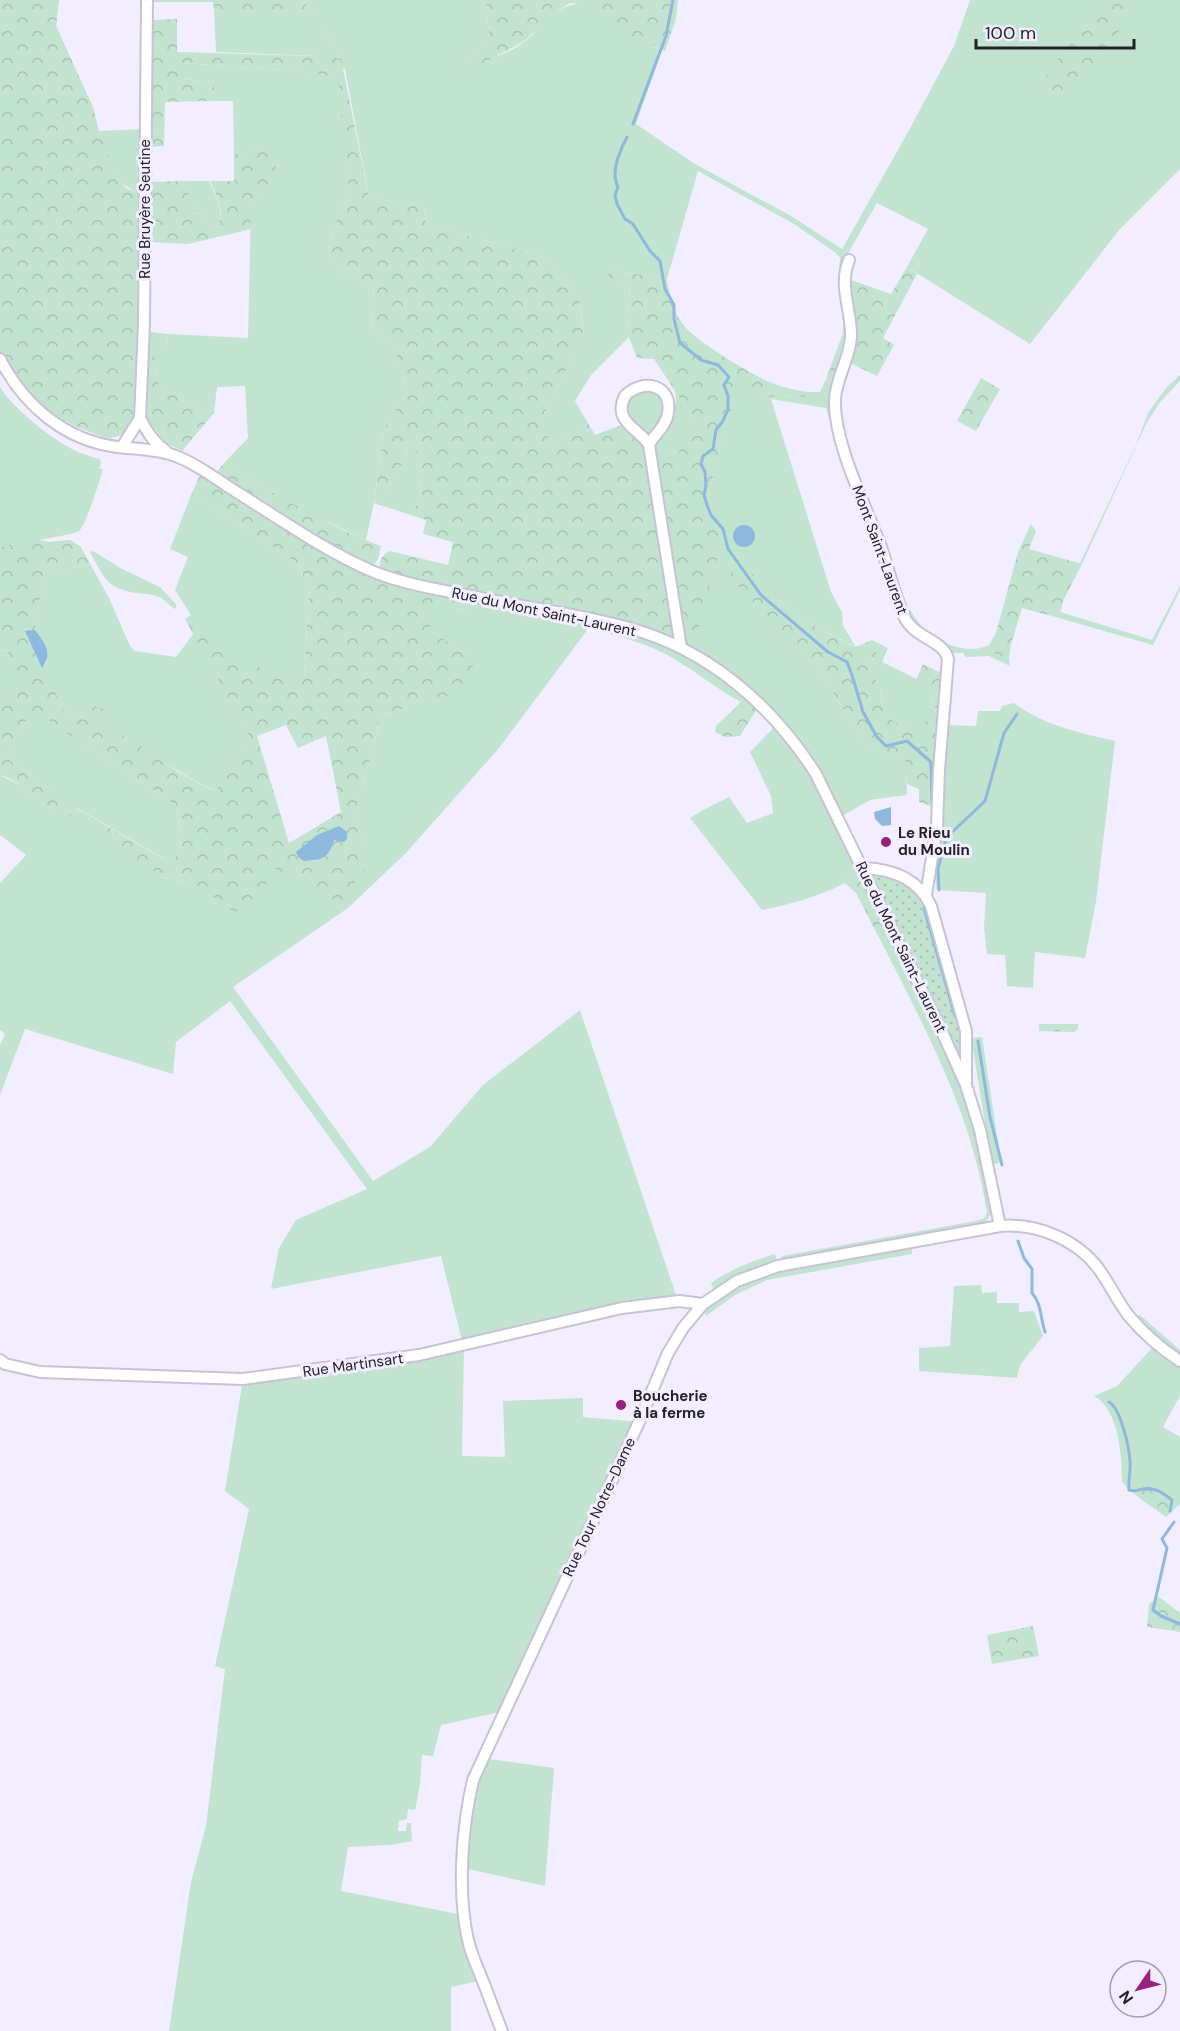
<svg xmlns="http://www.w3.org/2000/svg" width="1180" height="2031" font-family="'DM Sans',sans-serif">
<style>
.grass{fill:#c1e3d0}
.forest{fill:url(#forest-crowns);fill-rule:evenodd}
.garden{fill:url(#garden-dots)}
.water{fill:#8db9df}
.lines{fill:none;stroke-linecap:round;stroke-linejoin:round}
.stream{stroke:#8db9df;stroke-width:3}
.minor-casing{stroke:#c9c2d7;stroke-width:14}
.minor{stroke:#fff;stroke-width:10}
.poi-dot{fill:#97217d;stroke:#f3eeff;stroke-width:2}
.labels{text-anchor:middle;stroke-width:6;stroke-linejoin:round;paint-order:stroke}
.street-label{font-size:15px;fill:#242129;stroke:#f3eeff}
.poi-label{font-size:15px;font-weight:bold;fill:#242129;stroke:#f3eeff;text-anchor:start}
</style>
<defs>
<pattern id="forest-crowns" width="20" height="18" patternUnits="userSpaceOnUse" patternTransform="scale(1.5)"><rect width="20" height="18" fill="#c1e3d0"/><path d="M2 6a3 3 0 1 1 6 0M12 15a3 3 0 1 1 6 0" fill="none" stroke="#a6c2b3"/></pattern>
<pattern id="garden-dots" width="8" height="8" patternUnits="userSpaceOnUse" patternTransform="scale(1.5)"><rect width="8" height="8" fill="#c1e3d0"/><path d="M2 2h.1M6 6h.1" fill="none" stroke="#a6c2b3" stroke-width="1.8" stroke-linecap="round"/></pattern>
</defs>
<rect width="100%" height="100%" fill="#f3eeff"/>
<!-- grass -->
<path class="grass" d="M 303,0 L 486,0 L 489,38 L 463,67 C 484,62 506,55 524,42 C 542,28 556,3 581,4 L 662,50 L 636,124 L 695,164 L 791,216 L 842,249 L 907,134 L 954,46 L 970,0 L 1180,0 L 1180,169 L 1120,229 L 1030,344 L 907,267 L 928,229 L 877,203 L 847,255 L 844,268 L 848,334 L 843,333 L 843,321 L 838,283 L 840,258 L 836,253 L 794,224 L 698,171 L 667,279 L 609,270 L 609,277 L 630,285 L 627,332 L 629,337 L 591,375 L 575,401 L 588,423 L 553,445 L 540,423 L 573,356 L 584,338 L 580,303 L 571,285 L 549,258 L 426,224 L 424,206 L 369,198 L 345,69 L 319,56 L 216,52 L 214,9 L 299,9 L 340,53 Z
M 184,63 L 294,71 L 339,77 L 348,183 L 328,249 L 341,275 L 374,284 L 372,330 L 394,345 L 407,392 L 384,429 L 374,503 L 366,540 L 301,510 L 224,463 L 248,438 L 245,386 L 217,387 L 214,413 L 187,403 L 160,387 L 154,365 L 154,353 L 167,354 L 168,334 L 248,338 L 251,205 L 270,185 L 260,150 L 234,154 L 233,101 L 214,101 L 214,82 L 183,79 Z
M 142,129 L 141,193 C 112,186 108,156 99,131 Z
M 184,181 L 209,181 C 217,199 225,208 217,227 L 211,228 L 192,202 Z
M 1180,375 L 1180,381 L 1160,402 L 1146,424 L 1082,564 L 1080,563 L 1136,445 L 1148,413 L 1166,388 Z
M 826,379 L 835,382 L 833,402 L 888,580 L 839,452 L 826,408 L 771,399 L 831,592 L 842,612 L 843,626 L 856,647 L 799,618 L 773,595 L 732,554 L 730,577 L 822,674 L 867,748 L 906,758 L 907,795 L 870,800 L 842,816 C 830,795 819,772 806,751 C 779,707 739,676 694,651 L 694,639 L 723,538 L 707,501 L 726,425 L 738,388 L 766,398 L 775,396 L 808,397 L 808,392 L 820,392 Z
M 0,387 C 13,409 55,442 78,452 C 85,455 93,457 100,459 L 101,464 L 99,469 L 103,469 C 99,482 87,523 79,531 C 75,535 12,544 0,547 Z
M 674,389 L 693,418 L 679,454 L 654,450 L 654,441 C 668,429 681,408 674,389 Z
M 639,390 L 656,391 L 664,399 L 665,416 L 651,435 C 643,434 641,432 635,426 C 622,412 623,401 639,390 Z
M 409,443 C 430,462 419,492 414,516 L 380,505 L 393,478 L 406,458 Z
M 191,495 L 235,521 L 299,565 L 309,590 L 304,682 C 272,673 237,662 211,639 C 196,625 186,607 175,590 L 188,557 L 170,549 Z
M 93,551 L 122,569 L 160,587 L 176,604 L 176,609 C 170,607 167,601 161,598 C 155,594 145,594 137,593 C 106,589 104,577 90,552 Z
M 886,554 C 902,592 912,636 957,647 C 969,650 979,650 989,645 L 993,653 L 1009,659 L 1010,666 L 989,656 L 966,657 L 963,653 L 951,653 L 910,621 Z
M 91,565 L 109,598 L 130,646 L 135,651 L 176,657 L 194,633 L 250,738 L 216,792 C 176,771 138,748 102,721 L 104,710 L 84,717 L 64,711 L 42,668 L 47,662 L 43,640 L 35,630 L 44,572 Z
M 1180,586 L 1180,590 L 1153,645 L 1059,618 L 1060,612 L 1152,640 Z
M 481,603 L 619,630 L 662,644 L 716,675 L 745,698 L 741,702 C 717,689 695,671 671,657 C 646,643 617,635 588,629 L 499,748 L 406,853 L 348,908 L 233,987 L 373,1181 L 430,1147 L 483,1085 L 580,1010 L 677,1298 L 464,1346 L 462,1456 L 505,1457 L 503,1401 L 583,1398 L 583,1417 L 639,1422 L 504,1711 L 441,1725 L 433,1756 L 422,1755 L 420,1784 L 415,1810 L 408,1809 L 407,1819 L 399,1821 L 398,1831 L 406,1831 L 407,1823 L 411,1823 L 412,1841 L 390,1845 L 348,1847 L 341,1891 L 458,1914 L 457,1870 L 459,1870 L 461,1915 L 483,1980 L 451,1987 L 451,2031 L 169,2031 L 191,1882 L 206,1826 L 225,1669 L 215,1666 L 249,1509 L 225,1491 L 243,1379 L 463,1345 L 441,1256 L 271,1289 L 279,1248 L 296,1220 L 367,1189 L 230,1001 L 176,1042 L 173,1074 L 25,1029 L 0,1095 L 0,1045 L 5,1034 L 0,1030 L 0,883 L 26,855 L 0,835 L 0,775 L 20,785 L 52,809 L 52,791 L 6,758 L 21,727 L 35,709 L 84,745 L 177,806 L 181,845 L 178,855 L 170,860 L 163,858 L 75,807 L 164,878 L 193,883 L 273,867 L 372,859 L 362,847 L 356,809 L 376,736 L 380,715 L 442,698 L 467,654 L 432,632 L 424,606 L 448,607 L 481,613 Z
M 880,644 L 888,648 L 882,662 L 929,685 L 937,717 L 909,729 L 890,719 L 882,706 L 880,687 L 869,667 Z
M 0,650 L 9,651 L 18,687 L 16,700 L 6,701 L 0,694 Z
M 1014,703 C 1043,725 1080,733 1115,741 L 1096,901 L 1085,958 L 1035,952 L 1033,988 L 1007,986 L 1005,955 L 987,954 L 984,928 L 986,893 L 937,890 L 934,873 L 940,838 L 944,743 L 947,743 L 948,725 L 976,726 L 978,711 L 1000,711 L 1002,706 Z
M 775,726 L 804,764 L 863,882 L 844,874 L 845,883 C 818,897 791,904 762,910 L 690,818 L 703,810 L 729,797 L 747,823 L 773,813 L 771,796 L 750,752 Z
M 885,949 L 896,950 L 957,1077 L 977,1134 L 992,1212 L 985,1224 L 783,1261 L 782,1256 L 976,1221 L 984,1218 L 987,1213 C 973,1118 928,1034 885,949 Z
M 982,1037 L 1001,1162 L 992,1165 L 971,1038 Z
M 912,1247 L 912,1254 L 767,1280 L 735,1295 L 706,1316 L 704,1310 L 733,1289 L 771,1273 Z
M 775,1254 L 777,1261 L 741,1274 L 714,1290 L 711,1283 C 731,1269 753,1261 775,1254 Z
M 981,1285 L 982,1293 L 997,1292 L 997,1303 L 1019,1303 L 1019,1312 L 1034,1311 L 1043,1336 L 1020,1365 L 1017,1378 L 919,1371 L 919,1348 L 950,1346 L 954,1286 Z
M 1140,1315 L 1180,1350 L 1180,1356 L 1162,1343 L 1136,1317 Z
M 1153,1347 L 1180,1367 L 1180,1396 L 1163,1427 L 1180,1437 L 1180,1504 L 1177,1507 C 1159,1494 1144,1485 1122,1482 C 1122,1457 1119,1409 1094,1396 L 1117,1386 Z
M 482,1758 L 554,1768 L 545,1886 L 463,1868 L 464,1836 Z"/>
<!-- forest -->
<path class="forest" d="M 0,0 L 59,0 L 56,26 L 93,107 L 99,131 L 115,174 L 127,189 L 141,193 L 138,409 C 133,421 129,433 116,437 C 108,440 98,435 90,432 C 50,418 17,389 0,351 Z
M 150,0 L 303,0 L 340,53 L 369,198 L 424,206 L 426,224 L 549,258 L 571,285 L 580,303 L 584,339 L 573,356 L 540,423 L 553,445 L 588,423 L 595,435 L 624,424 C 635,445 656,450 678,454 L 693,418 L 654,359 L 637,358 L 627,332 L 630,285 L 608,277 L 609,270 L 667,279 C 669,294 673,311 682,323 C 693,340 748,372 767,381 C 780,387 794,390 808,392 L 808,397 L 775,396 L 766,398 L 738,389 L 726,425 L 707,501 L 723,538 L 695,639 L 694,651 L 680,642 L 406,577 L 380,569 C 379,561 382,554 390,551 L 448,565 L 453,542 L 423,534 L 426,520 L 414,516 C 419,492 430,462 409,443 L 406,458 L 393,478 L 380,505 L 374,503 L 384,429 L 407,392 L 394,345 L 372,330 L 374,284 L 341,275 L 328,249 L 348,183 L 338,77 L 294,71 L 185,63 L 183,79 L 214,82 L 214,101 L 165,102 L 164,146 L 148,147 L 150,20 L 177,19 L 177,52 L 319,56 L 341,59 L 299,9 L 214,9 L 213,2 L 150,2 Z
M 486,0 L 678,0 L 676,19 L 665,51 L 656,46 L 612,31 L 581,4 L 570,3 L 559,10 L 523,42 L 486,62 L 462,68 L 489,38 Z
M 1103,0 L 1143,0 L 1137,3 L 1080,91 L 1034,91 Z
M 260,150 L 278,160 L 270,185 L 251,205 L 251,229 L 188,244 L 149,242 L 148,182 L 184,181 L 192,202 L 211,228 L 217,227 C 226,209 217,198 210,181 L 234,181 L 234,154 Z
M 907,267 L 917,274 L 883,338 L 894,345 L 877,376 L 848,362 L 848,279 L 891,294 Z
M 149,332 L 168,334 L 167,354 L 154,354 L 154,365 L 160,387 L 187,403 L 214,413 L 182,451 L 164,442 L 147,418 Z
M 843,333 L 848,334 L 835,382 L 826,379 Z
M 981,378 L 1000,389 L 976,431 L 957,421 Z
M 224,463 C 275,494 325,525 381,546 L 378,559 L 373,566 C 317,542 267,506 216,473 Z
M 200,475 L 337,559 L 481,603 L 481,613 L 448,607 L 425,607 L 432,632 L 467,654 L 473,665 C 472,669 470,675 468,679 C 453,704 406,706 380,715 L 376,736 L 356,809 L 362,847 L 373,858 L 340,903 L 273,867 L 265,889 L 235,913 L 193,883 L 164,878 L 69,815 L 74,807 L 162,858 L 170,860 L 178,855 L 181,845 L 177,806 L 84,745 L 35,710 L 21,727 L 6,758 L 52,791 L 61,801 L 59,812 C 38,803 21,780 0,775 L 0,694 L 6,700 L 16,700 L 18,687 L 0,667 L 9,651 L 0,650 L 0,547 L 35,539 L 49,542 L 70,540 L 80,546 L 91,565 L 44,572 L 35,630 L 26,632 L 64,711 L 84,717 L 91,705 L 105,710 L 102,721 L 178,772 L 215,792 L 250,738 L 185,619 L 191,615 C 220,651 260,672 304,681 L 309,590 L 299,565 L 235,521 L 191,495 ZM 286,725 L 298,748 L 326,736 L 341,812 L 289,843 L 257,736 Z
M 1031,524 L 1036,531 L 1029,549 L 1082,564 L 1063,601 L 1059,618 L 1022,608 L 1010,648 L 1009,659 L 993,653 L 989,645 L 996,633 L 1018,552 Z
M 732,553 L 773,595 L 799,618 L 855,647 L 872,640 L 880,644 L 869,667 L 880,687 L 882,706 L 890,719 L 909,729 L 937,716 L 929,685 L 916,680 L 923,664 L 943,674 L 947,725 L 948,725 L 947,744 L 938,741 L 934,807 L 919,802 L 919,789 L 907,784 L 905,758 L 867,748 L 822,674 L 730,578 Z
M 745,698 L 757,709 L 740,736 L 725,737 L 715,732 L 716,726 Z
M 844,874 L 863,882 L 896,950 L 885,949 L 856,893 L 845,883 Z
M 1039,1024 L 1078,1024 L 1078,1029 L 1074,1032 L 1039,1031 Z
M 1122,1482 C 1145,1485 1159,1494 1177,1507 L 1166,1517 C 1151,1506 1134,1496 1122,1482 Z
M 1159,1597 L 1180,1613 L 1180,1632 L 1147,1627 L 1149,1604 Z
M 1033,1626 L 1039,1656 L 992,1664 L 987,1635 Z"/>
<!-- garden -->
<path class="garden" d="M 863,868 L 889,871 L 926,895 L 966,1031 L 966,1085 Z"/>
<!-- water -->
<path class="water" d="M733 536a11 11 0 1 1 22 0a11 11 0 1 1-22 0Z
M 35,630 C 45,642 53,654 42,668 L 25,631 Z
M 891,807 L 891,825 L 882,826 L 875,819 L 874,812 Z
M 339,826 L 347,832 L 347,839 L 344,842 L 334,840 C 328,860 322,859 304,861 L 298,857 L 296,852 L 317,835 Z"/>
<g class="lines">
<!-- stream -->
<path class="stream" d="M 633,124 L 666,36 L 673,0
M 627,137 C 620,151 610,172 618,187 L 615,195 L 617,204 L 625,219 L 633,224 L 650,251 L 660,261 L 665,289 L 674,305 L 674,319 L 680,343 L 701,360 L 718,365 L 729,377 L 724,385 L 728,396 L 728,409 L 723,421 L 716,430 L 713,449 L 703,456 L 701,464 L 705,472 L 706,485 L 704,495 L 707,505 L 711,515 L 723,529 L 728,549 L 761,595 L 828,652 L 847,662 L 852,675 L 863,712 L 877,737 L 886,746 L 907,741 L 931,762 L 932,801
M 939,890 L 938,869 L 946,838 L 985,801 L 1004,733 L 1017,714
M 924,908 L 955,1016
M 978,1041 L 990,1117 L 1002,1165
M 1018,1241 L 1024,1258 L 1032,1269 L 1032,1293 C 1042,1304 1040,1318 1045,1332
M 1109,1402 C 1121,1409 1129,1447 1130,1461 C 1131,1470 1128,1480 1129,1490 C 1136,1492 1137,1490 1143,1489 C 1155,1487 1163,1493 1172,1500 L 1170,1511
M 1174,1522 L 1162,1539 L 1167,1548 L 1153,1610 L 1161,1616 L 1180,1624"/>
<defs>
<path id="minor" d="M 849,260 C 838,287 852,310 851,337 C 850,358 836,378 835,399 C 833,442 866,506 881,547 C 889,570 894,594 904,616 C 914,639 943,639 948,659 L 939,770 L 937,826 L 926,895
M 0,359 C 24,405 64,440 117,447 C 135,449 155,449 173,455 C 195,463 215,478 235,491 C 280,519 325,551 374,572 C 407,585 442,590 476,597 C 527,608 579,614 629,628 C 709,650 772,705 816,774 L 943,1034 L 966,1085 L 980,1130 L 1000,1226
M 140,418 C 147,432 154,443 167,452
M 649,445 C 655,433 666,427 668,413 C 673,384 642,378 625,396 C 612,422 639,428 649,445 L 681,648
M 122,447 L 140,418 L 141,396 L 144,323 L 147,0
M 863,868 C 892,869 918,878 931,906 L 966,1031 L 966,1082
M 0,1360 L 5,1364 L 40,1372 L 243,1379 L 419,1355 L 622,1308 L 679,1301 L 703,1304
M 502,2031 C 495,2014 489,1996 482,1979 C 477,1966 471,1954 468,1940 C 457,1892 462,1827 473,1780 L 639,1422 L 668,1353 L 683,1328 L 703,1304 L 737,1281 L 778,1266 L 1000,1226 C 1036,1223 1076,1239 1098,1268 C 1109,1283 1117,1300 1128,1315 C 1143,1333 1160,1348 1180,1361"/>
</defs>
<!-- minor casing -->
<use href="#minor" class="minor-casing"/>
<!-- minor -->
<use href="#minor" class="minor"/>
</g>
<!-- markers -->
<g class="poi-dot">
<circle cx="886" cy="842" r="6"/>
<circle cx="621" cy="1405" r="6"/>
</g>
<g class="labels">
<!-- street labels -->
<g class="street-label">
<text transform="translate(145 209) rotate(-90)" y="5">Rue Bruyère Seutine</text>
<text transform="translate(880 550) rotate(70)" y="5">Mont Saint-Laurent</text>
<text transform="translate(544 612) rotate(12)" y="5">Rue du Mont Saint-Laurent</text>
<text transform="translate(901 947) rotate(64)" y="5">Rue du Mont Saint-Laurent</text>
<text transform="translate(353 1365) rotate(-8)" y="5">Rue Martinsart</text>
<text transform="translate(599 1507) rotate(-65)" y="5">Rue Tour Notre-Dame</text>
</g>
<!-- poi labels -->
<g class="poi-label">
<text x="898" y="838">Le Rieu<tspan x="898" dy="17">du Moulin</tspan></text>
<text x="633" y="1401">Boucherie<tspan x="633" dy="17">à la ferme</tspan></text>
</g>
</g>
<!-- north arrow -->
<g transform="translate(1138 1989) rotate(235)"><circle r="28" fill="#f3eeff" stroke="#a09ca9" stroke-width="1.5"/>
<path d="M0-4.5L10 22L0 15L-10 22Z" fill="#97217d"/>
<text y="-9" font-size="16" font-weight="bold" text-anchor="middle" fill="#242129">N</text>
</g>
<!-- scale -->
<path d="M976 39v9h158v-9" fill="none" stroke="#242129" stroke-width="3"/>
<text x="985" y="39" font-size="18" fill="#242129" stroke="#f3eeff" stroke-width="4.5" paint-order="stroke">100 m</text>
</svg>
